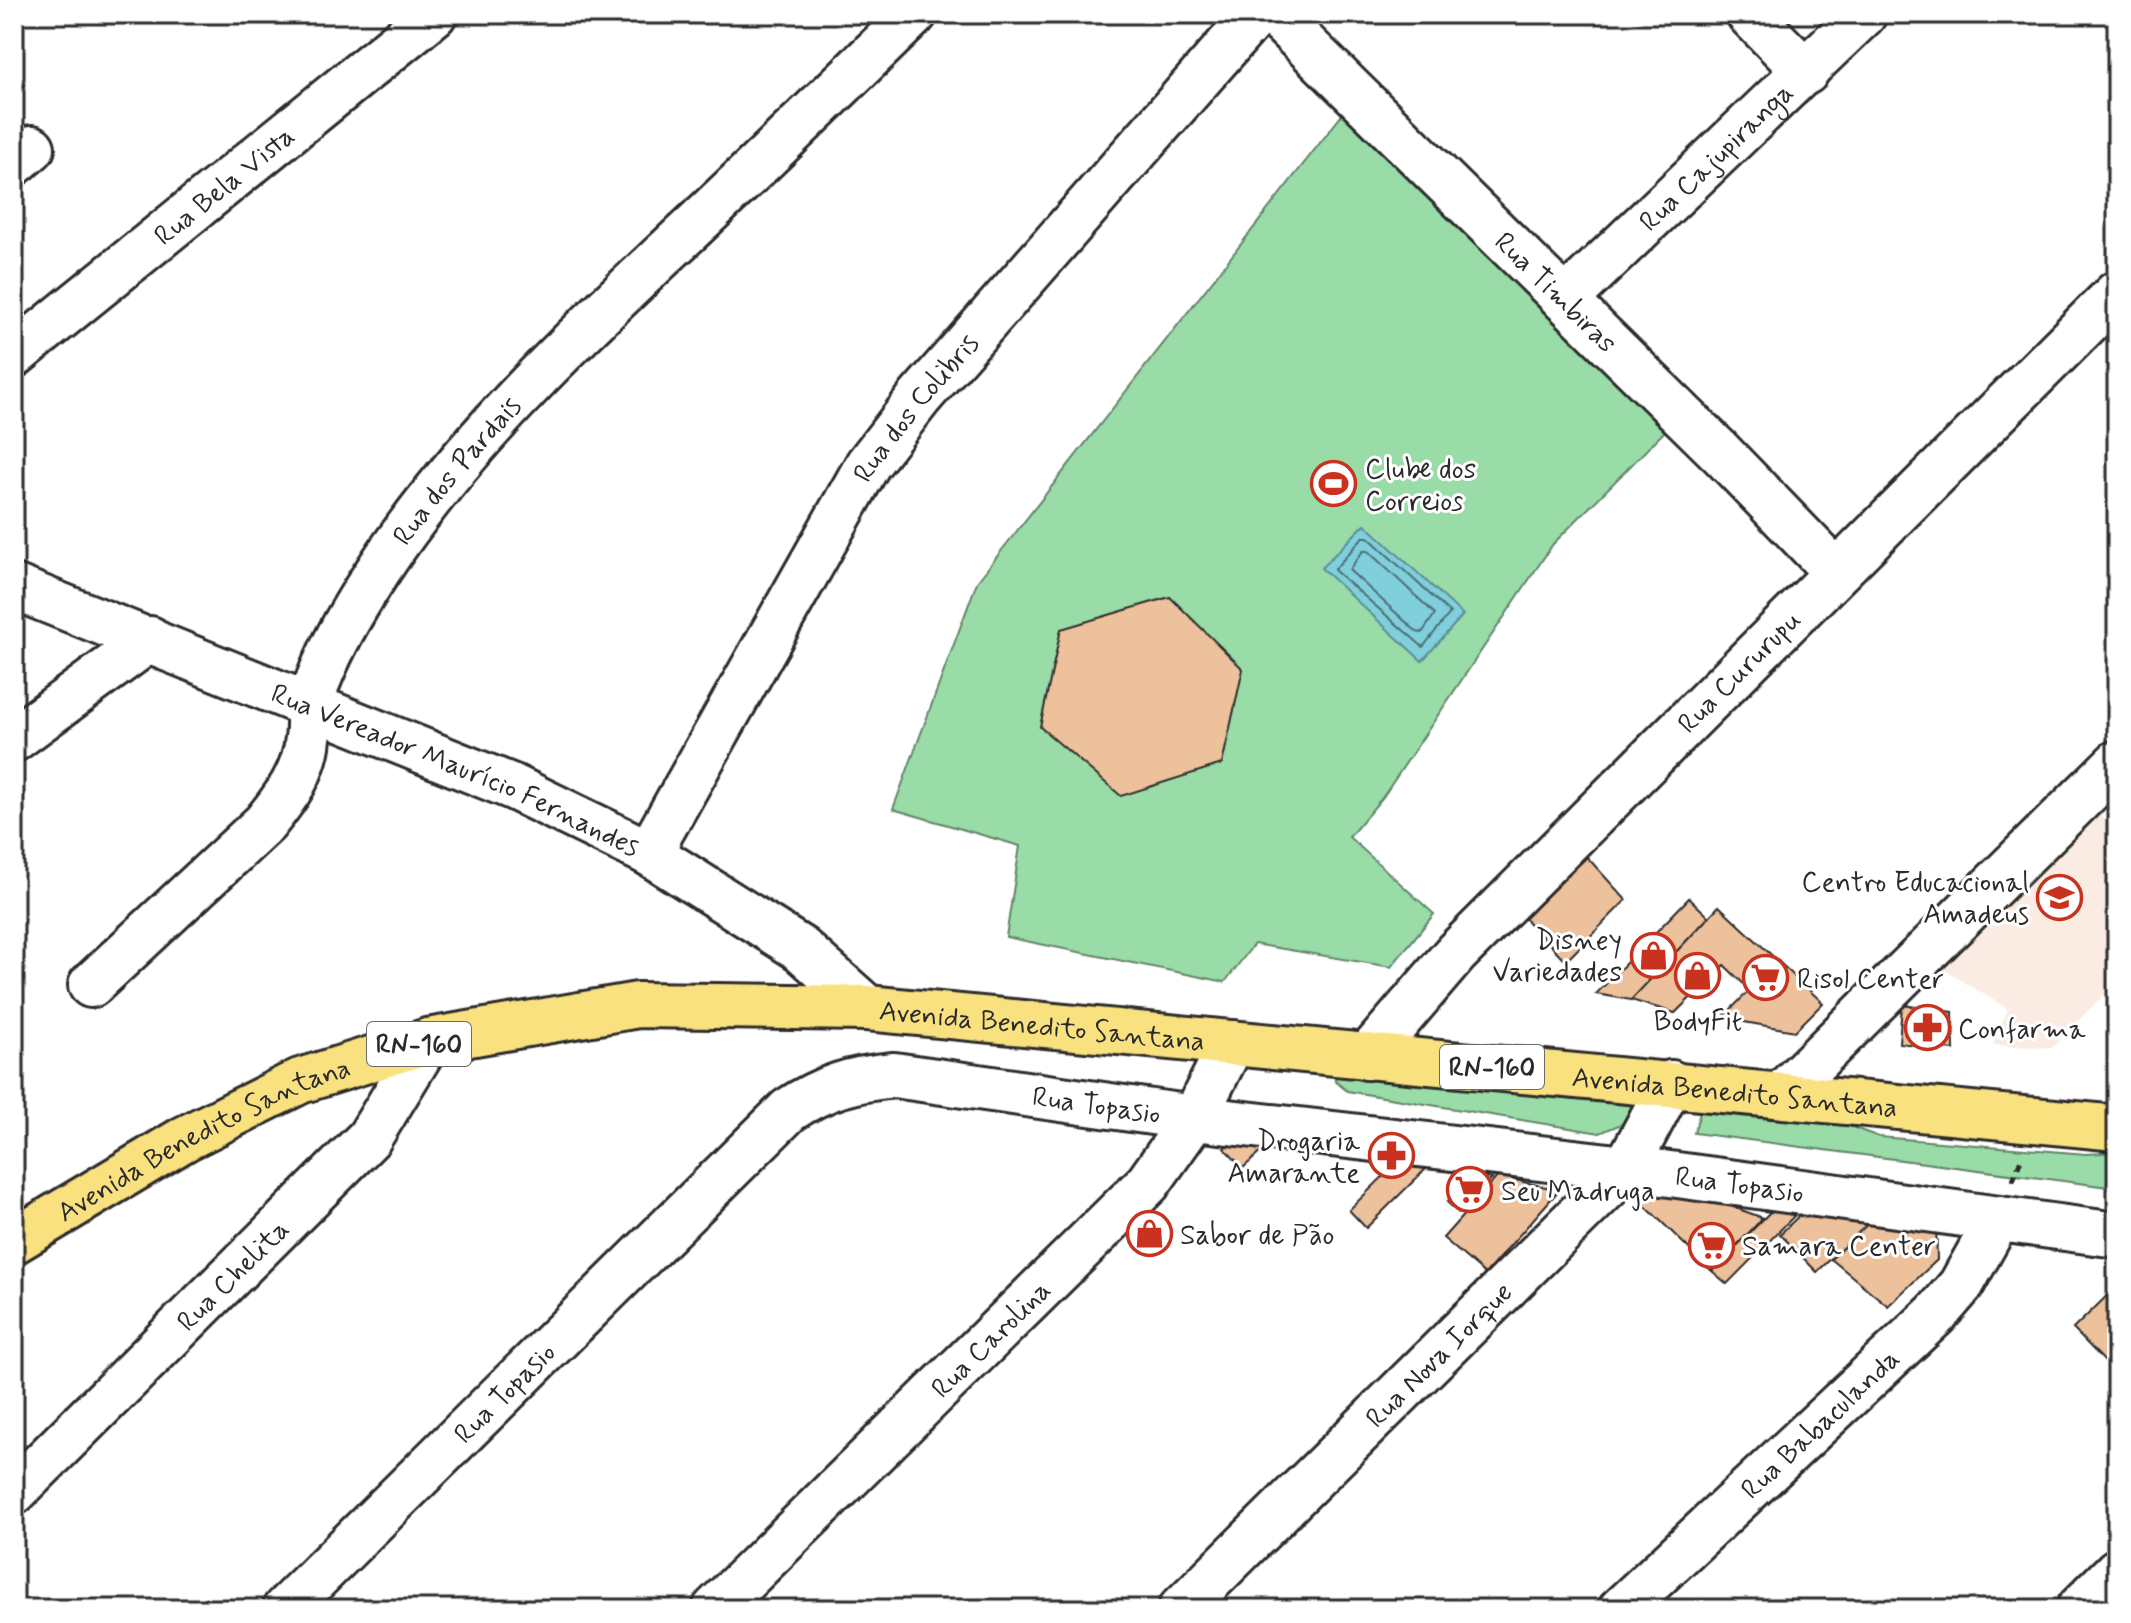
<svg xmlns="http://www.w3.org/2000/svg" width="2131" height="1623" font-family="Mynerve,sans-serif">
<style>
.built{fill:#faece2}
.green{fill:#99dca7;stroke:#628469;stroke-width:2}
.water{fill:#80cfdd;stroke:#5e8d96;stroke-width:2}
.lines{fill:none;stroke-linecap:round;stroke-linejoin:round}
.shore{stroke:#4d6d72;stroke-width:2}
.building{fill:#eec19d;stroke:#2b2b2b;stroke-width:2}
.minor-casing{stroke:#2b2b2b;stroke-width:50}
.major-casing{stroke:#2b2b2b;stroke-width:50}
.path{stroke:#2b2b2b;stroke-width:5;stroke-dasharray:8 6;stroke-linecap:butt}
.minor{stroke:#fff;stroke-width:44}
.major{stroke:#fae180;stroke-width:44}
.labels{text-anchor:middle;stroke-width:6;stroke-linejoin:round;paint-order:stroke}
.shield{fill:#fff;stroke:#6b6b6b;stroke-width:2}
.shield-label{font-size:26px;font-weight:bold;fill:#2b2b2b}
.street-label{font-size:28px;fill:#2b2b2b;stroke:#fff}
.poi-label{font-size:28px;fill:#2b2b2b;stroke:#fff;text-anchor:start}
</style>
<rect width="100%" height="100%" fill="#fff"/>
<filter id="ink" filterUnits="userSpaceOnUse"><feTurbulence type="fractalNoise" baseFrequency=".0125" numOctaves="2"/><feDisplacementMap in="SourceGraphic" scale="16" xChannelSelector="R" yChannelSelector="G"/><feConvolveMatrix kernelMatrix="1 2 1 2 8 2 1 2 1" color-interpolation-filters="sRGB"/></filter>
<g filter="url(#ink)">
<!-- built -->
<path class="built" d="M 2094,810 L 2117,831 L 2117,981 L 2052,1048 L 1993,1045 L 2008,1009 L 1933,963 Z"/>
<!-- green -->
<path class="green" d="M 1352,102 L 1673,423 L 1553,544 L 1383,797 L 1349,837 L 1434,914 L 1391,967 L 1254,944 L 1225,982 L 1006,937 L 1020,846 L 893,809 L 977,582 Z
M 1333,1069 L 1630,1090 L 1634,1108 L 1626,1122 L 1600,1133 L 1347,1091 L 1335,1081 Z
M 1792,1105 L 1879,1137 L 2086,1154 L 2117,1152 L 2117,1188 L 1694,1133 L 1701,1109 Z"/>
<!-- water -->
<path class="water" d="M 1365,524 L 1463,615 L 1422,661 L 1321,568 Z"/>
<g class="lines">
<!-- shore -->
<path class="shore" d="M 1363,537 L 1368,537 L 1450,613 L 1423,647 L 1334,570 Z
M 1363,551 L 1368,551 L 1435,614 L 1422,633 L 1417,632 L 1349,570 Z"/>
</g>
<!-- building -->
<path class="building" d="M 1170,597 L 1243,669 L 1222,764 L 1121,796 L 1040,727 L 1061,629 Z
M 1587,857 L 1626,900 L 1566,961 L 1524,918 Z
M 1689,898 L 1709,917 L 1631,1000 L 1596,994 Z
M 1719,906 L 1823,1003 L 1795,1031 L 1722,1018 L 1750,990 L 1724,965 L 1675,1013 L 1631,1000 Z
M 1902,1005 L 1953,1012 L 1954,1050 L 1899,1043 Z
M 1243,1131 L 1275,1139 L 1243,1168 L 1224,1148 Z
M 1389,1147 L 1411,1149 L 1384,1175 L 1372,1163 Z
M 1411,1149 L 1443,1152 L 1366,1228 L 1349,1210 Z
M 1474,1175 L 1492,1179 L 1459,1213 L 1447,1202 Z
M 1498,1176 L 1559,1190 L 1485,1274 L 1443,1238 Z
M 1657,1179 L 1763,1218 L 1712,1271 L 1637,1198 Z
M 1778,1204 L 1796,1214 L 1727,1284 L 1712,1271 Z
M 1809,1206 L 1876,1216 L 1817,1272 L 1780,1234 Z
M 1876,1216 L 1936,1221 L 1937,1260 L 1888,1306 L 1831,1259 Z
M 2117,1286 L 2117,1374 L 2073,1329 Z"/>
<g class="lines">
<defs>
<g id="minor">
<path id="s1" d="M 1274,14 L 1721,453 L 1835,571"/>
<path d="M 1749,14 L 1806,72"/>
<path d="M 14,163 L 32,148"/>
<path id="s2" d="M 1565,300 L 1864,14"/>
<path id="s3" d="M 14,355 L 434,14"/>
<path id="s4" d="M 14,587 L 513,787 L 649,853 L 801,949 L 867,1008"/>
<path d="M 14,739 L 150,639"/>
<path id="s5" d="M 649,853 L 868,464 L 920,397 L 1256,14"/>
<path id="s6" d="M 91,985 L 265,823 C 286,797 305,772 308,738 C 310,726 308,713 311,702 C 325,653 365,589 394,547 C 479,426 588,325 696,224 C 769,155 841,85 914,14"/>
<path id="s7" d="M 1367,1057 L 1456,953 L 2117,293"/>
<path d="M 1781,1095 L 2117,763"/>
<path id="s8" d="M 14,1492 L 369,1138 L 428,1041"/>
<path id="s9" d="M 285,1609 L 789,1110 C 823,1087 853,1079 894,1075 L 1194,1118 L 1626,1168 L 2117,1235"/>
<path id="s10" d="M 715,1609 L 1148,1183 L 1194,1118 L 1232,1043"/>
<path id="s11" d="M 1181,1609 L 1626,1168 L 1671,1083"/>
<path id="s12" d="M 1621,1609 L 1936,1314 L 1961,1285 L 1998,1219"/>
<path d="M 2079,1609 L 2117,1571"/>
</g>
<g id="major">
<path id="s13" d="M 14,1241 L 184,1139 L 300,1081 L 428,1041 L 638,1005 L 867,1008 L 2117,1128"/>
</g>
</defs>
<!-- minor casing -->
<use href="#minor" class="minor-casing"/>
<!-- major casing -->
<use href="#major" class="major-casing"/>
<!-- path -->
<path class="path" d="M 2013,1181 L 2022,1156"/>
<!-- minor -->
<use href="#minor" class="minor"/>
<!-- major -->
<use href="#major" class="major"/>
</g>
</g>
<!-- icons -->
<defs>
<symbol id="stadium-ring" viewBox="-11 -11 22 22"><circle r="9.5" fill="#fff" stroke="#c8321e" stroke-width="1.5"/><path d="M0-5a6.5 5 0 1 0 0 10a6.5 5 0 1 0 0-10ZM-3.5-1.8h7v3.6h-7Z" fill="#c8321e"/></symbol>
<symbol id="school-ring" viewBox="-11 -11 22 22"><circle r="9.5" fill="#fff" stroke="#c8321e" stroke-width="1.5"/><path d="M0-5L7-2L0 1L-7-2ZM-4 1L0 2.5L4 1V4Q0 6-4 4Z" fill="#c8321e"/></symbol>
<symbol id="shop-ring" viewBox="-11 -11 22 22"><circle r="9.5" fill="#fff" stroke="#c8321e" stroke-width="1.5"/><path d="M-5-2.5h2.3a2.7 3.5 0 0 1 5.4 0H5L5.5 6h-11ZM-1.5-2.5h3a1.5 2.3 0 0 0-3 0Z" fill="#c8321e"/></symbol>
<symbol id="supermarket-ring" viewBox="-11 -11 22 22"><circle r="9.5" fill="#fff" stroke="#c8321e" stroke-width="1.5"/><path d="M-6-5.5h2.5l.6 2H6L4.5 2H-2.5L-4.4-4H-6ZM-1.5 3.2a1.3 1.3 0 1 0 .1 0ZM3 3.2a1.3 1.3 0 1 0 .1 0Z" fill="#c8321e"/></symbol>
<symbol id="pharmacy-ring" viewBox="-11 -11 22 22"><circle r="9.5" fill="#fff" stroke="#c8321e" stroke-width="1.5"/><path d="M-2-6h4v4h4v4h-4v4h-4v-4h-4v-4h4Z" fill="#c8321e"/></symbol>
</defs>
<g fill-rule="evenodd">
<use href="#stadium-ring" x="1308" y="458" width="51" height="51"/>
<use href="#school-ring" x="2034" y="872" width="51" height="51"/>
<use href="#shop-ring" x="1628" y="930" width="51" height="51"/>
<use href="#shop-ring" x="1672" y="950" width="51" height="51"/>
<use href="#supermarket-ring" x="1740" y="952" width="51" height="51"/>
<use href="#pharmacy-ring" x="1902" y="1002" width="51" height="51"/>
<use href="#pharmacy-ring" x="1366" y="1130" width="51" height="51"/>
<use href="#supermarket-ring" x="1444" y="1164" width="51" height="51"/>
<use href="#shop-ring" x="1124" y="1208" width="51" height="51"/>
<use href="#supermarket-ring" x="1686" y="1220" width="51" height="51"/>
</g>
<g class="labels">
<!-- shield labels -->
<g class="shield">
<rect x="367" y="1022" width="104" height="44" rx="6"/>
<rect x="1440" y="1045" width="104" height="44" rx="6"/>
</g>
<g class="shield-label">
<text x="419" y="1053">RN-160</text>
<text x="1492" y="1076">RN-160</text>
</g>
<!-- street labels -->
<g class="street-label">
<text dy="10" stroke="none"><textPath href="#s2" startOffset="208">Rua Cajupiranga</textPath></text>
<text dy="10" stroke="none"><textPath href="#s3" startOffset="270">Rua Bela Vista</textPath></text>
<text dy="10" stroke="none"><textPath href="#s1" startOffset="396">Rua Timbiras</textPath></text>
<text dy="10" stroke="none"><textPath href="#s5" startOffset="520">Rua dos Colibris</textPath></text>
<text dy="10" stroke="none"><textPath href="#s6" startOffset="646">Rua dos Pardais</textPath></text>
<text dy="10" stroke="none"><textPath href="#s7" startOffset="536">Rua Cururupu</textPath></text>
<text dy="10" stroke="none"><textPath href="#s4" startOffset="478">Rua Vereador Maurício Fernandes</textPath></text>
<text dy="10" stroke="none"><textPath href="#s13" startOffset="1080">Avenida Benedito Santana</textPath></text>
<text dy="10" stroke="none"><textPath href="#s13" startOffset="1776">Avenida Benedito Santana</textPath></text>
<text dy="10" stroke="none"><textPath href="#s9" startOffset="1026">Rua Topasio</textPath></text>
<text dy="10" stroke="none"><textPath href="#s13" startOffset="216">Avenida Benedito Santana</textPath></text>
<text dy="10" stroke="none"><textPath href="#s9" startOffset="1674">Rua Topasio</textPath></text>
<text dy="10" stroke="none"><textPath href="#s8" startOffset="308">Rua Chelita</textPath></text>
<text dy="10" stroke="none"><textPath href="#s10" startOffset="386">Rua Carolina</textPath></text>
<text dy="10" stroke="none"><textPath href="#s11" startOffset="362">Rua Nova Iorque</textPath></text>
<text dy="10" stroke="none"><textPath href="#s9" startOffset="308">Rua Topasio</textPath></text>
<text dy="10" stroke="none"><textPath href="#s12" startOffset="272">Rua Babaculanda</textPath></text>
</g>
<!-- poi labels -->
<g class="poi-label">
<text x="1365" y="478">Clube dos<tspan x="1365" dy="32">Correios</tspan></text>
<text x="2029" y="891" text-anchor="end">Centro Educacional<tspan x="2029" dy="32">Amadeus</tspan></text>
<text x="1622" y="949" text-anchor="end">Disney<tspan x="1622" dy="32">Variedades</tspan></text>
<text x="1797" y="988">Risol Center</text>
<text x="1698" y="1030" text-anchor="middle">BodyFit</text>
<text x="1958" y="1038">Confarma</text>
<text x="1360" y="1150" text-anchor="end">Drogaria<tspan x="1360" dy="32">Amarante</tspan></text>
<text x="1501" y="1200">Seu Madruga</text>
<text x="1180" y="1244">Sabor de Pão</text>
<text x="1742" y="1255">Samara Center</text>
</g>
</g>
<!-- margin -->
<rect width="2131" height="1623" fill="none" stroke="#fff" stroke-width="48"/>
<rect x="24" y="24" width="2083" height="1575" fill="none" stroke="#2b2b2b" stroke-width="3" filter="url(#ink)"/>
</svg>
